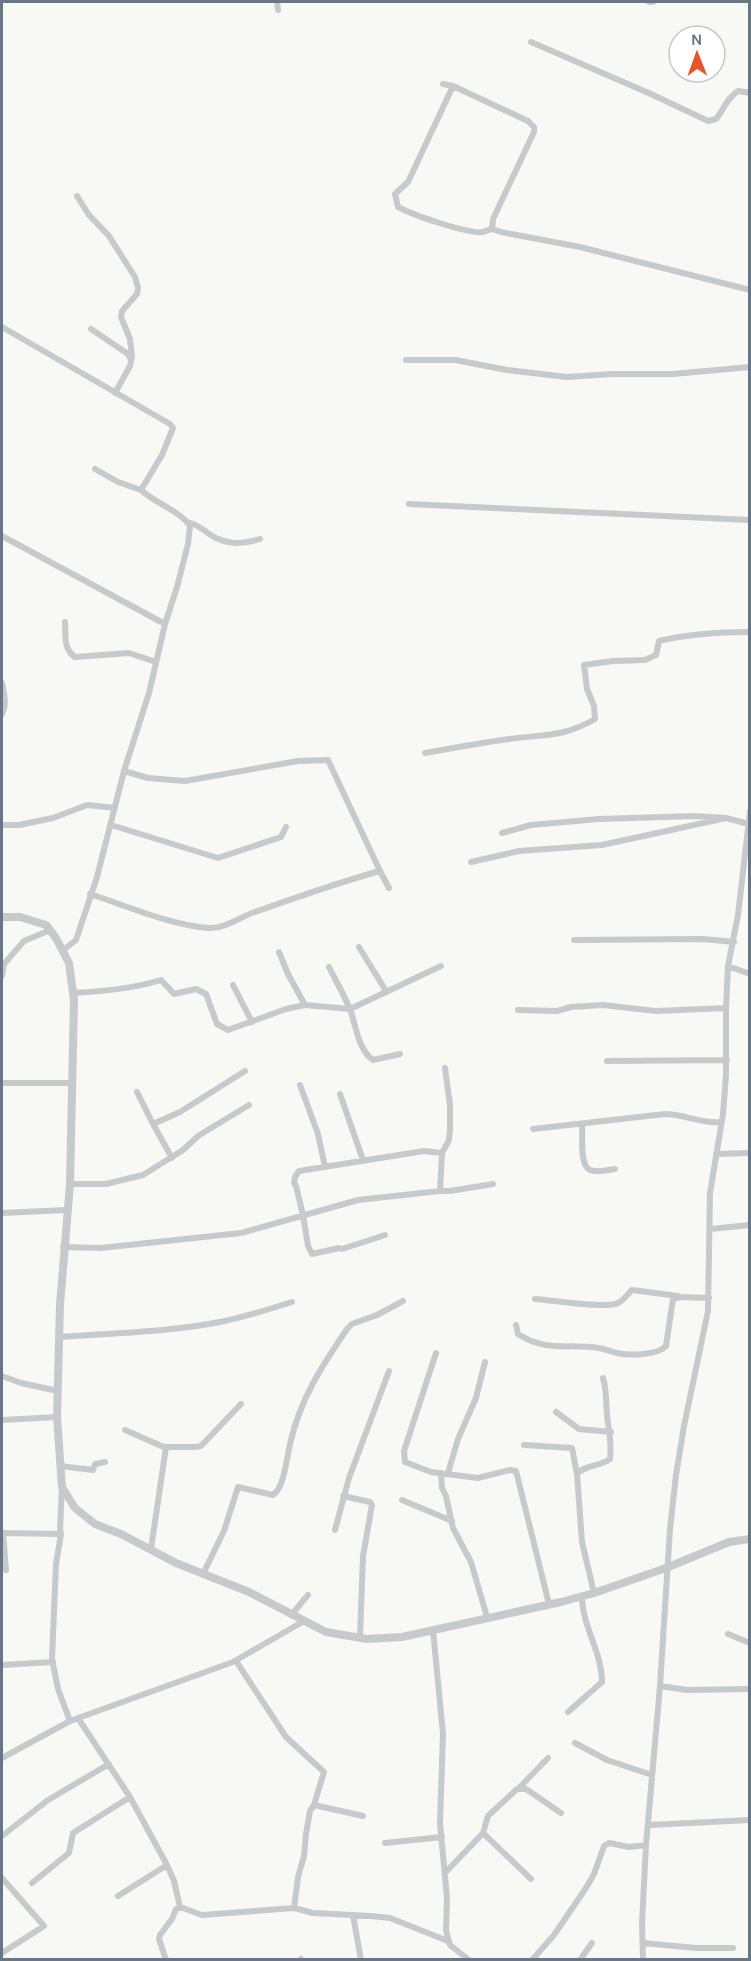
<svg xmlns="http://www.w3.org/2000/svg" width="751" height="1961" font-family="Karla,sans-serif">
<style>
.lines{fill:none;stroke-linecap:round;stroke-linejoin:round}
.minor{stroke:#c6cacd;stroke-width:6}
.tertiary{stroke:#c6cacd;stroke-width:8}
</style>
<rect width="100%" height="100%" fill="#f8f8f5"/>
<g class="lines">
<!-- minor -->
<path class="minor" d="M 277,2 L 278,10
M 649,2 L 653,2
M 531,42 L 651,94 L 708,121 L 716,119 C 725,108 726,99 738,91 L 750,93
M 443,84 L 453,86 L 528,121 L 534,127 L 534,132 L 493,219 L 492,229 L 501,232 L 580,247 L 750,290
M 453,86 L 408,182 L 395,194 L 398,207 C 413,215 467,234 483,232 C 484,232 490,229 492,229
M 77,196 L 89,215 L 109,236 L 135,277 L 138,288 L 137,294 L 122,311 L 121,317 L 130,339 L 132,357 L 130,366 L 115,393
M 2,327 L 170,424 L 173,428 L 162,455 L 141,490 C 155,503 180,511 190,526 L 188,544 L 177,587 L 165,624 L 149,693 L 124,771 L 97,877 L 76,940 L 62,951
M 91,329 L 128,354 L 131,360
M 406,360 L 455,360 L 507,370 L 567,377 L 612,374 L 673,374 L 750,367
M 95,469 L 118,482 L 141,490
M 409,504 L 750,520
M 188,522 C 197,525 202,528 209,534 C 226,545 241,545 260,539
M 2,536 L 165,624
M 65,622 C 66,635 63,649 75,657 L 129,653 L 156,662
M 2,683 C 4,693 7,705 2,714
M 425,753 C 453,748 481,743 509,739 C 544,734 562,738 595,719 L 594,706 L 587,689 L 584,665 L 613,661 L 645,660 L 656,655 L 659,641 C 689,634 719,632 750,632
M 124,771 L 148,778 L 185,781 L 298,761 L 328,760 L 380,871
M 2,825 L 19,825 L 53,818 L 87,805 L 115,808
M 111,825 L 218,858 L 281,837 L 286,827
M 502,833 L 531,825 L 599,819 L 695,816 L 726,818 L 749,824
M 471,862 L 519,851 L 602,845 L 726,818
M 90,894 C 127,906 170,925 209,928 C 223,929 239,918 252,913 C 295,898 336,883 380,871 L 389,888
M 574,940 L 703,939 L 734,942
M 359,947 L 386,991
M 279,952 L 288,974 L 305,1005
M 728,966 L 750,974
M 329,967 C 336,981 344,995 350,1009 C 356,1025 358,1050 373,1060 L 400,1054
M 2,976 L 4,964 L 24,941 L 48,931
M 233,985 L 252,1022
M 73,993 C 103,991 132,989 161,980 L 174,994 L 196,989 L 206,994 L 217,1024 L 228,1030 L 286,1009 L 305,1005 L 350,1009 L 441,966
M 518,1010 L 557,1011 L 571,1007 L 603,1005 L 656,1011 L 726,1008
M 607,1061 L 727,1060
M 2,1083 L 72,1083
M 300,1085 L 318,1134 L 325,1167
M 137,1092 L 153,1124
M 340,1094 L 363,1160
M 582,1124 C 583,1134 579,1166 590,1170 C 597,1173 608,1170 615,1169
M 533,1129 L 665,1114 C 684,1114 701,1124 721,1122
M 716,1154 L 750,1153
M 172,1158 L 153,1124 L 180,1112 L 245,1071
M 70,1184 L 106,1184 L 143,1175 L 183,1150 L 198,1136 L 249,1105
M 440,1191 L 450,1191 L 493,1184
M 2,1213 L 66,1210
M 710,1229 L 750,1225
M 385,1235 L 342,1249 L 339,1248 L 312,1254 L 308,1246 L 303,1215 L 296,1186 L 294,1183 L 295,1177 L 299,1171 L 424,1151 L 442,1153
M 63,1247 L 101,1248 L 241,1233 L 358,1200 L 440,1191 L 442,1153 L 449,1140 L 450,1129 L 450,1105 L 445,1068
M 535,1299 C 551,1300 607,1309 618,1303 C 623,1301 628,1294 632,1290 L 678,1296
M 516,1325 L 518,1334 C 547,1353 569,1343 599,1348 C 606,1349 611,1352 617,1353 C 630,1356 658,1355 666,1346 L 673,1299 L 680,1297 L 709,1298
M 59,1337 C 114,1333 171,1332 225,1321 C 248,1316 270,1309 292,1302
M 436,1353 L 404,1451 L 405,1462 L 431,1472 L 478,1478 L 510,1470 L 516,1471 L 549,1604
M 2,1376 L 21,1383 L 58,1391
M 556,1412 L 579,1429 L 611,1432
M 2,1420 L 57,1417
M 125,1430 L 166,1448
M 524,1445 L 572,1448 L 577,1474
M 60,1466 L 93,1470 L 95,1464 L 105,1462
M 441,1473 L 442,1488 L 446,1496 L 453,1528 L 471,1562 L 487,1617
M 448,1473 L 458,1439 L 476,1398 L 485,1362
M 62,1487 L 60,1529 L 61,1534 L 56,1564 L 52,1659 L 58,1689 L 70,1721
M 343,1496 L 370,1502 L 372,1505 L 363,1556 L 360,1638
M 402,1500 L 452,1521
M 335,1530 L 349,1478 L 389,1371
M 2,1533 L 61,1534
M 3,1533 L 6,1570
M 151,1549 L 166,1447 L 195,1447 L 201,1446 L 241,1404
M 203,1574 L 224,1531 L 238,1487 L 273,1495 C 284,1489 287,1456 290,1444 C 300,1399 322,1366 347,1329 L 352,1324 L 377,1315 L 403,1301
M 594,1593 L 582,1542 L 577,1474 C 586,1464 600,1467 610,1459 C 612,1444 609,1431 607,1416 C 606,1403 607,1391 603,1378
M 292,1614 L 308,1595
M 433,1630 L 443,1734 L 440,1823 L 447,1898 L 446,1931 L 450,1945 L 469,1960
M 728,1634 L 750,1643
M 236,1661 L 286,1737 L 324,1772 L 314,1805 L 310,1811 L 306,1834 L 304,1856 L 298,1877 L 294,1908
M 2,1665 L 53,1662
M 660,1686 L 687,1690 L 750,1689
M 568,1712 L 602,1682 C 602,1652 582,1626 582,1596
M 78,1718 L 130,1797 L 167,1865 L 174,1881 L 180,1907 L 176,1909 L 172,1919 L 160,1935 L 159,1939 L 166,1960
M 575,1743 L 607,1760 L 652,1775
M 2,1758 L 70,1721 L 233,1662 L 304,1621
M 519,1788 L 548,1758
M 314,1805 L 363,1816
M 649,1825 L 750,1820
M 483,1833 L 531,1879
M 2,1836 L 48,1800 L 109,1764
M 385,1843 L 442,1837
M 445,1873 L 483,1833 L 488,1816 L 517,1789 L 526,1789 L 561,1813
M 2,1878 L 44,1926 L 2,1953
M 32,1883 L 69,1853 L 73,1833 L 130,1797
M 118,1896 L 167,1865
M 180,1907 L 202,1915 L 294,1908 L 313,1913 L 371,1916 L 390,1918 L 448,1941
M 353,1915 L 361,1960
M 643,1943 L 696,1948 L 733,1948
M 301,1959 L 302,1960
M 532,1960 L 554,1935 L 586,1888 L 594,1874 L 604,1846 L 609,1843 L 629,1847 L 646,1845
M 580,1960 L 592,1943
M 643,1960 L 642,1923 L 646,1845 L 660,1686 L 670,1529 L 676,1475 L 684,1426 L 708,1311 L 710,1193 L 723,1114 L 726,1075 L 726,1008 L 728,966 L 738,915 L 750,811"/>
<!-- tertiary -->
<path class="tertiary" d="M 2,917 L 20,917 L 46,925 L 56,938 L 69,963 L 74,1000 L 70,1184 L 60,1305 L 57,1417 L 62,1487 L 75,1508 L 95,1524 L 121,1534 L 176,1563 L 249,1592 L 326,1632 L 367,1639 L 402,1637 L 561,1602 L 594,1593 L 666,1568 L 729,1542 L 750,1539"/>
</g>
<!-- border -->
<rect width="751" height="1961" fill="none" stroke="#667887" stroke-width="6"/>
<!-- north arrow -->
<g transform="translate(697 54) rotate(359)"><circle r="28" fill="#ffffff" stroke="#c2c9cf" stroke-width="1.5"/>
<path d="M0-4.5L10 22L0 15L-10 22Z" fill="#e65527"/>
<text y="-9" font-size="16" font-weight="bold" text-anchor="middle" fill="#667887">N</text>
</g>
</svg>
